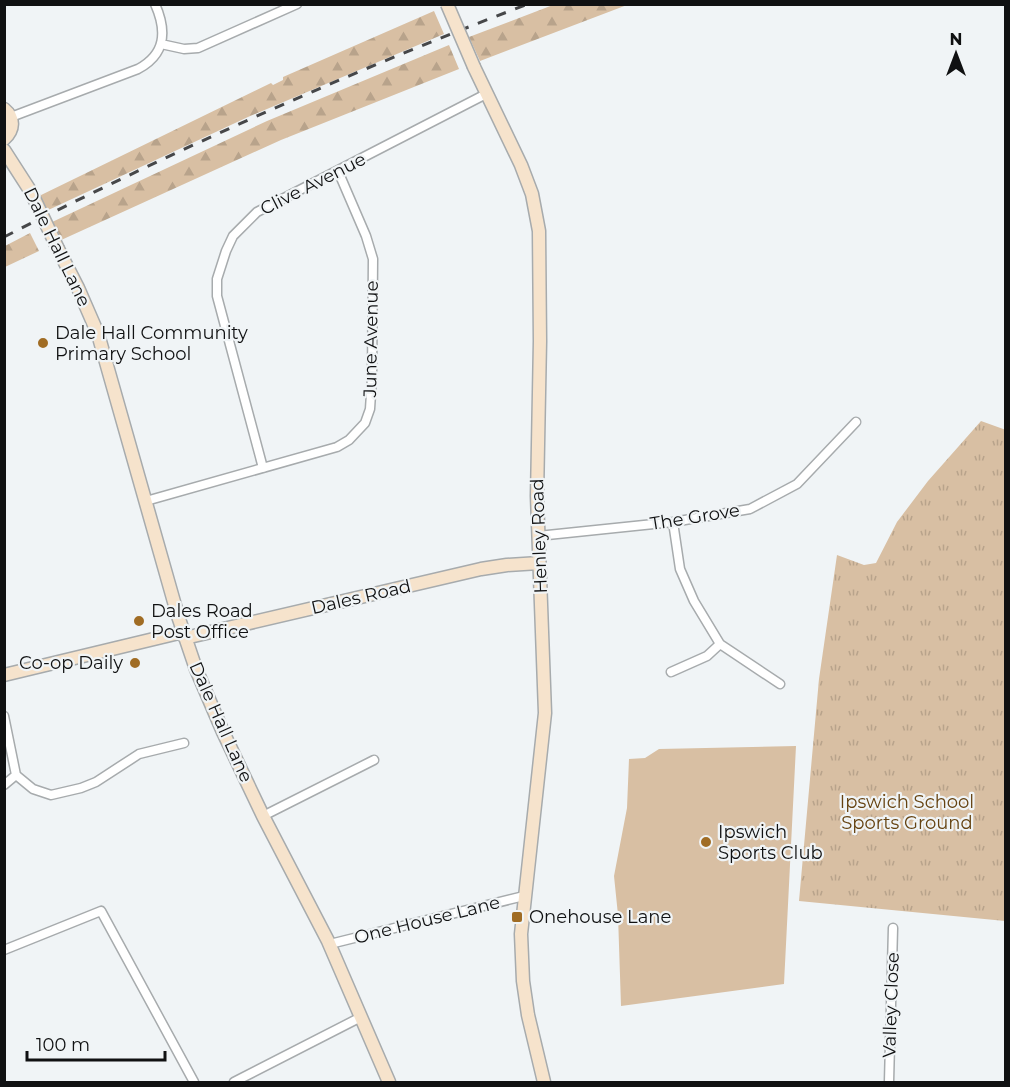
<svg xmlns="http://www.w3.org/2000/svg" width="1010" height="1087" font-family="Montserrat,sans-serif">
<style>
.grass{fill:url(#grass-tufts)}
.forest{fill:url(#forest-firs)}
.pitch{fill:#d8bfa3}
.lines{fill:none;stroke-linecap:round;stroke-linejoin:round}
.street-casing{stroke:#a7abad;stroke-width:11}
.secondary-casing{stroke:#a7abad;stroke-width:15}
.street{stroke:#fff;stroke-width:8}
.secondary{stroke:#f6e3cc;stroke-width:12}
.rail{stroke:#464749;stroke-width:3;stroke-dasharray:10 10;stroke-linecap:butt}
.secondary-bridge-casing{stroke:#a7abad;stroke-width:15;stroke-linecap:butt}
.secondary-bridge{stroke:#f6e3cc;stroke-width:12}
.poi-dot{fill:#a06c24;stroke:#f0f4f6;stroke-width:2}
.labels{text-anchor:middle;stroke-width:4.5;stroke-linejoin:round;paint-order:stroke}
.street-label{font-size:18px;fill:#101112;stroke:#f0f4f6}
.poi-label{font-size:18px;fill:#101112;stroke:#f0f4f6;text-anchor:start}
.park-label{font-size:18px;fill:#654210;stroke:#f0f4f6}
</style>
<defs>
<pattern id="grass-tufts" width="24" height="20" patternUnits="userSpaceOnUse" patternTransform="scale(1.5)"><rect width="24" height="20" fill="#d8bfa3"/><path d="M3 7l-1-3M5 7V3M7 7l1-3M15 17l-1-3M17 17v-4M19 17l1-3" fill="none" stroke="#b8a38b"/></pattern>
<pattern id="forest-firs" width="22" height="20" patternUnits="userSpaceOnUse" patternTransform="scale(1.5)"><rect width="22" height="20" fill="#d8bfa3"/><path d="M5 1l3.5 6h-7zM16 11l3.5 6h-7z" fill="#b8a38b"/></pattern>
</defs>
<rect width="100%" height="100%" fill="#f0f4f6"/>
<!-- grass -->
<path class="grass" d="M 981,421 L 1006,430 L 1005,921 L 799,901 L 819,679 L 837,555 L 864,565 L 876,563 L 897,522 L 928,481 Z"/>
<!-- forest -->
<path class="forest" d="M 553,5 L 627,5 L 480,61 L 469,37 Z
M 434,11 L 444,34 L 248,117 L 44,212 L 37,197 L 271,83 L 273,85 L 283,80 L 283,77 Z
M 449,45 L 459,69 L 281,140 L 59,241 L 50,223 L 267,121 Z
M 30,233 L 39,251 L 5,267 L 5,246 Z"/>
<!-- pitch -->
<path class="pitch" d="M 796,746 L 784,984 L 621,1006 L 618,915 L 614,876 L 627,808 L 629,759 L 645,758 L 659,749 Z"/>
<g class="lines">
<defs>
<path id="street" d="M 161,44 L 184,49 L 198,48 L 297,4
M 11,117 L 138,69 C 166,54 167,31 155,4
M 263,468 L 217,296 L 217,279 L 226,251 L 233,236 L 257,212 L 486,94
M 146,501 L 337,447 L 349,440 L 365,423 L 370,409 L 372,378 L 373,259 L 366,236 L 338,171
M 673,522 L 680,569 L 694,601 L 720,644 L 780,684
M 538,536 L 673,522 L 750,509 L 797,484 L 856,422
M 671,672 L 707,656 L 720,644
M 4,716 L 16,775 L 33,789 L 51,795 L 81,788 L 96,782 L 139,754 L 184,743
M 4,785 L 16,775
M 263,816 L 374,760
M 330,944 L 524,896
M 4,950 L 101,911 L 194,1082
M 234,1082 L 361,1017
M 889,1082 L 893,928"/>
<path id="secondary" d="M 474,67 L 521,165 L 532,194 L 539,231 L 540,341 L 537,496 L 545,713 L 521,934 L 523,981 L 528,1015 L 544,1082
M 4,109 C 15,118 14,130 4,139
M 4,150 L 31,192
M 58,249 L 78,288 L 98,334 L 178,616 L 196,669 L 223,732 L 263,816 L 328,941 L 389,1082
M 185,638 L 481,569 L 507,565 L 539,563
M 4,675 L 183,632"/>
</defs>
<!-- street casing -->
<use href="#street" class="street-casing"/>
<!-- secondary casing -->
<use href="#secondary" class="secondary-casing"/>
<!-- street -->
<use href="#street" class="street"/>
<!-- secondary -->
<use href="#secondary" class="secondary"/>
<!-- rail -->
<path class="rail" d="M 4,237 C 175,150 349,72 528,4"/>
<defs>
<path id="secondary-bridge" d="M 447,4 L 474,67
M 31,192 L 58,249"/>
</defs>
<!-- secondary-bridge casing -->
<use href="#secondary-bridge" class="secondary-bridge-casing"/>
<!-- secondary-bridge -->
<use href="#secondary-bridge" class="secondary-bridge"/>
</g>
<!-- markers -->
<g class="poi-dot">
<circle cx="43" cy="343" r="6"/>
<circle cx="139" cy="621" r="6"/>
<circle cx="135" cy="663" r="6"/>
<circle cx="706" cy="842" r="6"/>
<rect x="511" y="911" width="12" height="12" rx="3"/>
</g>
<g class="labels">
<!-- street labels -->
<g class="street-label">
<text transform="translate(313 184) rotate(-27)" y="6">Clive Avenue</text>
<text transform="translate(57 247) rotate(64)" y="6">Dale Hall Lane</text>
<text transform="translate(371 339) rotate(-89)" y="6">June Avenue</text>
<text transform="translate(695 517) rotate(-9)" y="6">The Grove</text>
<text transform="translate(539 536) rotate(-92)" y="6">Henley Road</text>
<text transform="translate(361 597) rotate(-13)" y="6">Dales Road</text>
<text transform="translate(221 722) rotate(66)" y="6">Dale Hall Lane</text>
<text transform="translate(427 920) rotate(-14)" y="6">One House Lane</text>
<text transform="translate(891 1005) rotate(-88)" y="6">Valley Close</text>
</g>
<!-- poi labels -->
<g class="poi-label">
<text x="55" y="339">Dale Hall Community<tspan x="55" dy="21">Primary School</tspan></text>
<text x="151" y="617">Dales Road<tspan x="151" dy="21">Post Office</tspan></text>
<text x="123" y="669" text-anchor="end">Co-op Daily</text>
<text x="718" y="838">Ipswich<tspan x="718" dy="21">Sports Club</tspan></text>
<text x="529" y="923">Onehouse Lane</text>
</g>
<!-- park labels -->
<g class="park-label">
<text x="907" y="808">Ipswich School<tspan x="907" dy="21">Sports Ground</tspan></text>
</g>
</g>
<!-- border -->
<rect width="1010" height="1087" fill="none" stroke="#101112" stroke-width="12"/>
<!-- north arrow -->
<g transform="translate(956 54)" stroke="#f0f4f6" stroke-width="4.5" paint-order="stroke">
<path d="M0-4.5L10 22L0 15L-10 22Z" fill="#101112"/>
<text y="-9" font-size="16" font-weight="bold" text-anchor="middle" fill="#101112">N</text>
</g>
<!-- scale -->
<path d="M27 1051v9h138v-9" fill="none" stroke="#101112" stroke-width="3"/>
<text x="36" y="1051" font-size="18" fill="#101112" stroke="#f0f4f6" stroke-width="4.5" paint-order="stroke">100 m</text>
</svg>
